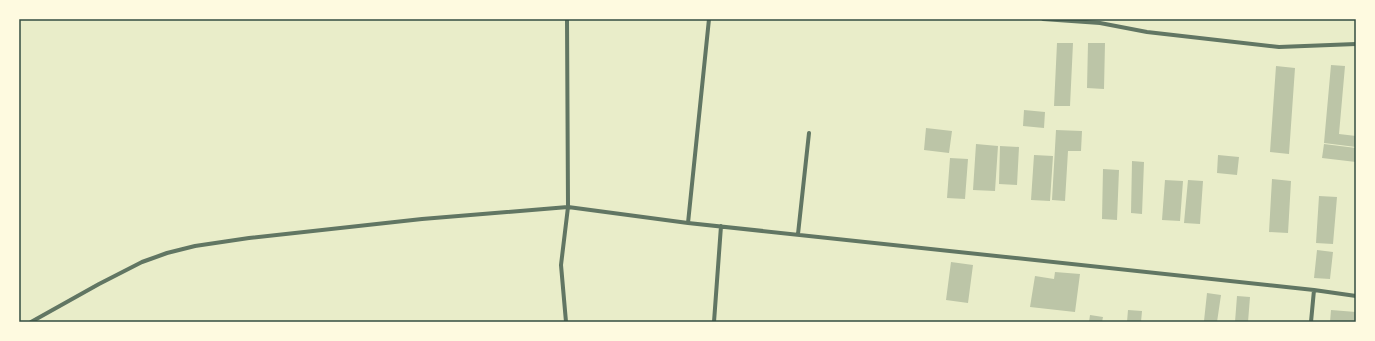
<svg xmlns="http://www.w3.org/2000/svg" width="1375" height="341" font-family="'Archivo Narrow',sans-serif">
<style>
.building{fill:#bcc5a7}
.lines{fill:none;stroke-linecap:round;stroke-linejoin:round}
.minor{stroke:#617663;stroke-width:4}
.neatline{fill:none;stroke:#344e41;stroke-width:1.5}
</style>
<rect width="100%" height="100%" fill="#e9edc9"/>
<!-- building -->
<path class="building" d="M 1057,43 L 1073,43 L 1070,106 L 1054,106 Z
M 1088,43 L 1105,43 L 1104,89 L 1087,88 Z
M 1331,65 L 1345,66 L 1339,134 L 1356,136 L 1356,147 L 1324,143 Z
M 1276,66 L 1295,68 L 1289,154 L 1270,152 Z
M 1024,110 L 1045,112 L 1044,128 L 1023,126 Z
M 926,128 L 952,131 L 949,153 L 924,150 Z
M 1056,130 L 1082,131 L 1081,151 L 1068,151 L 1065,201 L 1052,200 Z
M 976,144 L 998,146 L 995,191 L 973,190 Z
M 1324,144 L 1356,148 L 1356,162 L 1322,158 Z
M 1000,146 L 1019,147 L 1017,185 L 999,184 Z
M 1034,155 L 1053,156 L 1050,201 L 1031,200 Z
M 1218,155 L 1239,157 L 1237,175 L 1217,173 Z
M 950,158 L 968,159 L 965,199 L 947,198 Z
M 1132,161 L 1144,162 L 1142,214 L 1131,213 Z
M 1103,169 L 1119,170 L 1117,220 L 1102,219 Z
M 1272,179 L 1291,181 L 1288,233 L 1269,232 Z
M 1165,180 L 1183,181 L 1180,221 L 1162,220 Z
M 1188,180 L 1203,181 L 1200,224 L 1184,223 Z
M 1319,196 L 1337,197 L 1333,244 L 1316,243 Z
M 1317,250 L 1333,252 L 1330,279 L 1314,278 Z
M 951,262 L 973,265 L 968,303 L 946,300 Z
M 1055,272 L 1080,274 L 1075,312 L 1030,307 L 1035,276 L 1054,279 Z
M 1207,293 L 1221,295 L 1217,322 L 1204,321 Z
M 1237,296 L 1250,297 L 1248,322 L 1235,322 Z
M 1128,310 L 1142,311 L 1141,322 L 1127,322 Z
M 1331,310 L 1356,312 L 1356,322 L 1330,322 Z
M 1090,315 L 1103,317 L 1102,322 L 1089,322 Z"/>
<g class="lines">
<!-- minor -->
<path class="minor" d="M 1043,19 L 1100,23 L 1147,32 L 1279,47 L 1356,44
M 688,223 L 709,19
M 798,234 L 809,133
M 31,322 L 99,284 L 142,262 L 167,253 L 195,246 L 249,238 L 422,219 L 568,207 L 688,223 L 1314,290 L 1356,296
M 566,322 L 561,265 L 568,207 L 567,19
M 714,322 L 721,226
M 1311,322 L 1314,290"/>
</g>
<!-- border -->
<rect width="1375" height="341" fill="none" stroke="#fefae0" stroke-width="40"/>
<rect x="20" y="20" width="1335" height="301" class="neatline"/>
</svg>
